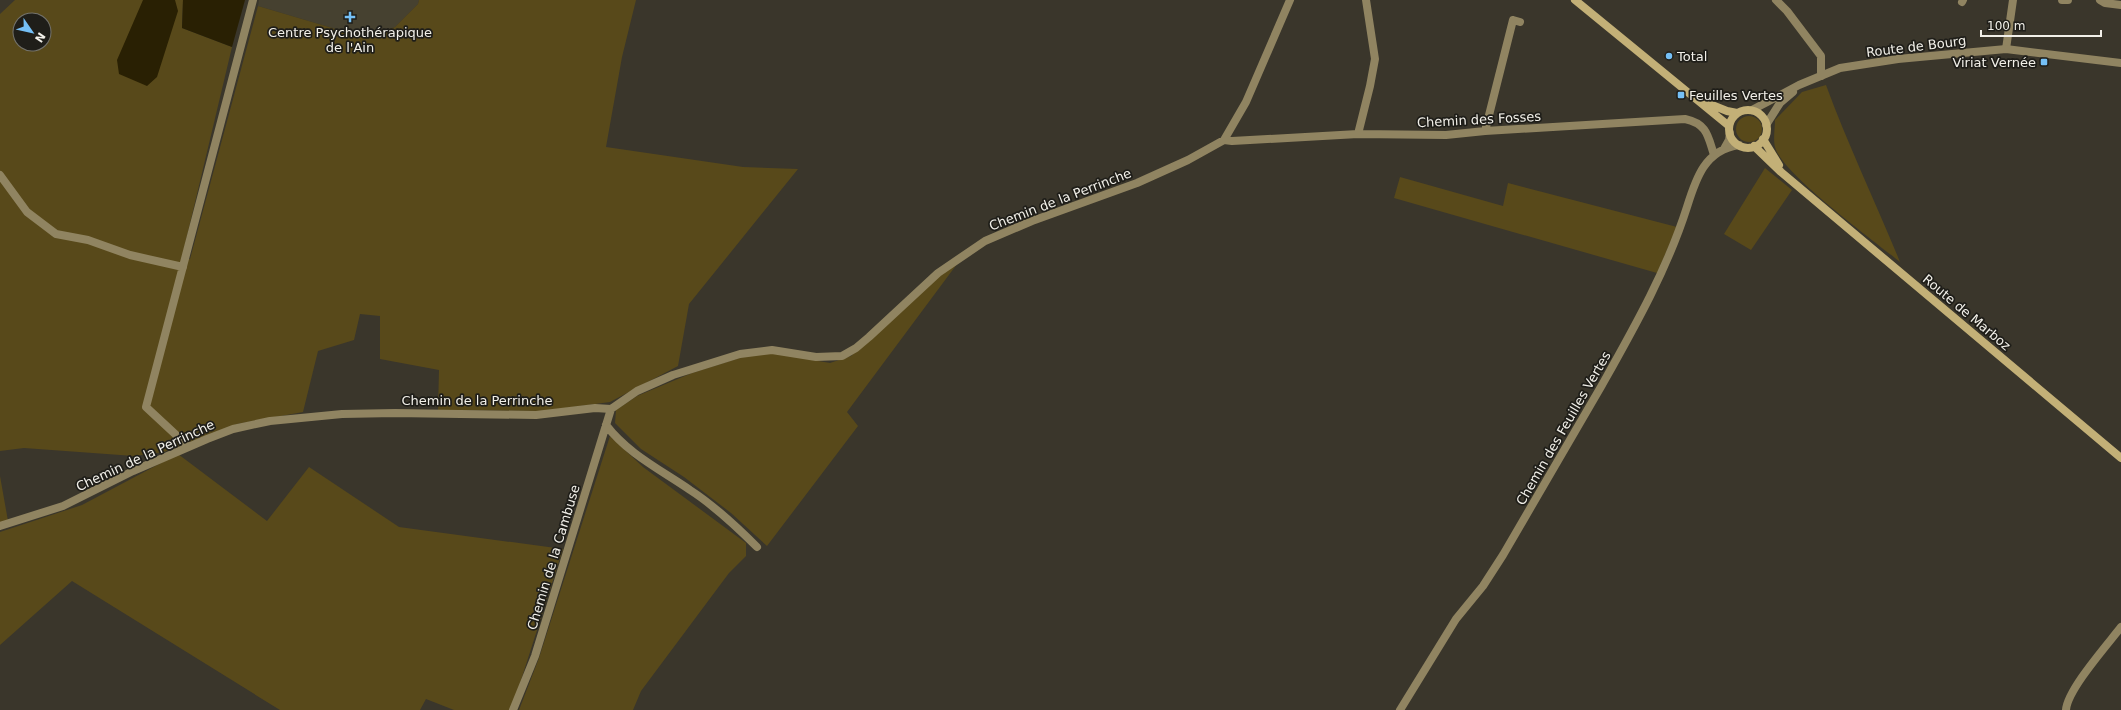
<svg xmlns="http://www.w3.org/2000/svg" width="2121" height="710" font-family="'DejaVu Sans',sans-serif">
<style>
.built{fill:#464130}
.green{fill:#58491a;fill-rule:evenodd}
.water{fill:#292003}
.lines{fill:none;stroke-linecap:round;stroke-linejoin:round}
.minor{stroke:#908461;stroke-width:8}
.tertiary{stroke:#908461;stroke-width:8}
.secondary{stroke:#c3b077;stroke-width:8}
.poi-dot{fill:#75c0f6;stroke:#1f1e19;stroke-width:1.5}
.labels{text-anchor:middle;stroke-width:3.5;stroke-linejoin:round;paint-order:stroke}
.poi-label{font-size:13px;fill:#f2f0e9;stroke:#1f1e19;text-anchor:start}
.street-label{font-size:13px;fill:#f2f0e9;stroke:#1f1e19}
</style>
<rect width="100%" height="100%" fill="#3a362b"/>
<!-- built -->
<path class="built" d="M 259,0 L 419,0 L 418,4 L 395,27 L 366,38 L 258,6 Z"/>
<!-- green -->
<path class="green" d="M 15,0 L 183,0 L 182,28 L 232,47 L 182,257 L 190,259 L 258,6 L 366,38 L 395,27 L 418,4 L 419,0 L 636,0 L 622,57 L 606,147 L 743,167 L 798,169 L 689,304 L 678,366 L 610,402 L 544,411 L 438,410 L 439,370 L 380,359 L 380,316 L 360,314 L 354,340 L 318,351 L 303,412 L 237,424 L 164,452 L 134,456 L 24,448 L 0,451 L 0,14 ZM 20,20 L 44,20 L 44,44 L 20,44 Z
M 1826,85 C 1848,145 1876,203 1900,262 C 1876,242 1781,173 1775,147 C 1773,139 1775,128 1775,120 L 1802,92 Z
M1736 129a13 13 0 1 1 26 0a13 13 0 1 1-26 0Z
M 1765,168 L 1792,190 L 1751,250 L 1724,234 Z
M 1400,177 L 1503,206 L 1508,183 L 1677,227 L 1657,273 L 1394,198 Z
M 960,260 L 847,412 L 858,426 L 767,546 L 731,513 L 684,477 L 641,449 L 615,423 L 616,410 L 637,396 L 692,373 L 746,356 L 772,353 L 830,363 L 851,356 L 923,288 Z
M 610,436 L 643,467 L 746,543 L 746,556 L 729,573 L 641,691 L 633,710 L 519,710 L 539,658 Z
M 178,454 L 267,521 L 309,467 L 399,527 L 563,549 L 514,702 L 510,710 L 454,710 L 426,699 L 420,710 L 280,710 L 72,581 L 0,645 L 0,532 L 82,505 Z
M 0,476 L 8,521 L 0,523 Z"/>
<!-- water -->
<path class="water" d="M 143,0 L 175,0 L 178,11 L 157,77 L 147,86 L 119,74 L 117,60 Z
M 183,0 L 245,0 L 232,47 L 182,28 Z"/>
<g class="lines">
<!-- minor -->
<path class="minor" d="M 1776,0 L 1787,11 L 1821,56 L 1821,76
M 2062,0 L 2068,0
M 2100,0 L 2105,3 L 2121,5
M 1962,2 L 1963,0
M 2006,49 L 2013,0
M 1485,131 L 1513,20 L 1520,22
M 1358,134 L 1370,86 L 1375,59 L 1366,0
M 1224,140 L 1232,141 L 1358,134 L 1446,135 L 1485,131 L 1685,119 C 1708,124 1708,137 1714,155
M 1724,149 L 1729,140 L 1730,133
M 0,175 L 27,212 L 56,234 L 88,240 L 130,255 L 183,267
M 606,425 C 628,454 661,470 690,490 C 715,506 736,526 757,547
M 188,446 L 146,407 L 253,0
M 0,526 L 63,506 L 133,471 L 207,439 L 233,429 L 270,421 L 342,414 L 395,413 L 536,415 L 595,408 L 611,409 L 637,391 L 673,375 L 740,354 L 772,350 L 816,357 L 842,356 L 856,348 L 869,337 L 938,273 L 985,241 L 1032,221 L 1137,183 L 1188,160 L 1224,140 L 1246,102 L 1290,0
M 513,710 L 535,656 L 611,409
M 1400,710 L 1456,619 L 1483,586 L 1503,555 C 1536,498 1569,442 1602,385 C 1634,328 1667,270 1687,207 C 1696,178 1705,150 1739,145
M 2066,710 C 2067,690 2108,644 2121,627"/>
<!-- tertiary -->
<path class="tertiary" d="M 1752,110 L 1799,85 L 1840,68 L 1898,59 L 2006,49 L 2121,63
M 1766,125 L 1780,103 L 1793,92"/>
<!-- secondary -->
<path class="secondary" d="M 1575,0 L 1729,126
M 1702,101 L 1727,111 L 1737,113
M1729 129a19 19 0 1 1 38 0a19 19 0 1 1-38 0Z
M 1763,139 L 1779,165
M 1754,146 L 1781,172 L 2121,458"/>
</g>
<!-- markers -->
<g class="poi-dot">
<path d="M348 11h4v4h4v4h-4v4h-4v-4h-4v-4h4z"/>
<circle cx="1669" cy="56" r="4"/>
<rect x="2040" y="58" width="8" height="8" rx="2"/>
<rect x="1677" y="91" width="8" height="8" rx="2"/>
</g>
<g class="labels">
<!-- poi labels -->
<g class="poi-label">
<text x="350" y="37" text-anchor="middle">Centre Psychothérapique<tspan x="350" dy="15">de l'Ain</tspan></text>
<text x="1677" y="61">Total</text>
<text x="2036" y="67" text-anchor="end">Viriat Vernée</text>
<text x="1689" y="100">Feuilles Vertes</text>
</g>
<!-- street labels -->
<g class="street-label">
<text transform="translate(1916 46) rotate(-7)" y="5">Route de Bourg</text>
<text transform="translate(1479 119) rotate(-3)" y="5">Chemin des Fosses</text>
<text transform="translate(1060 199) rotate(-21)" y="5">Chemin de la Perrinche</text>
<text transform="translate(1967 312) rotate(40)" y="5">Route de Marboz</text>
<text x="477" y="405">Chemin de la Perrinche</text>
<text transform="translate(1563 428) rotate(-60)" y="5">Chemin des Feuilles Vertes</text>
<text transform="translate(145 455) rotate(-25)" y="5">Chemin de la Perrinche</text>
<text transform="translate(553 557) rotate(-73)" y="5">Chemin de la Cambuse</text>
</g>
</g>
<!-- north arrow -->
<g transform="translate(32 32) rotate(124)"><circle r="19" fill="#1f1e19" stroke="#73726c"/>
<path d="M0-3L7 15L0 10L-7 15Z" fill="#75c0f6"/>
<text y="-6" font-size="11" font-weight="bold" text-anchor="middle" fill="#f2f0e9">N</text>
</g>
<!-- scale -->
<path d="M1981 30v6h120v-6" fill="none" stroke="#f2f0e9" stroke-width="2"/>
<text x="1987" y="30" font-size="12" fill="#f2f0e9" stroke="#1f1e19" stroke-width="3" paint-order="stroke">100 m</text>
</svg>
